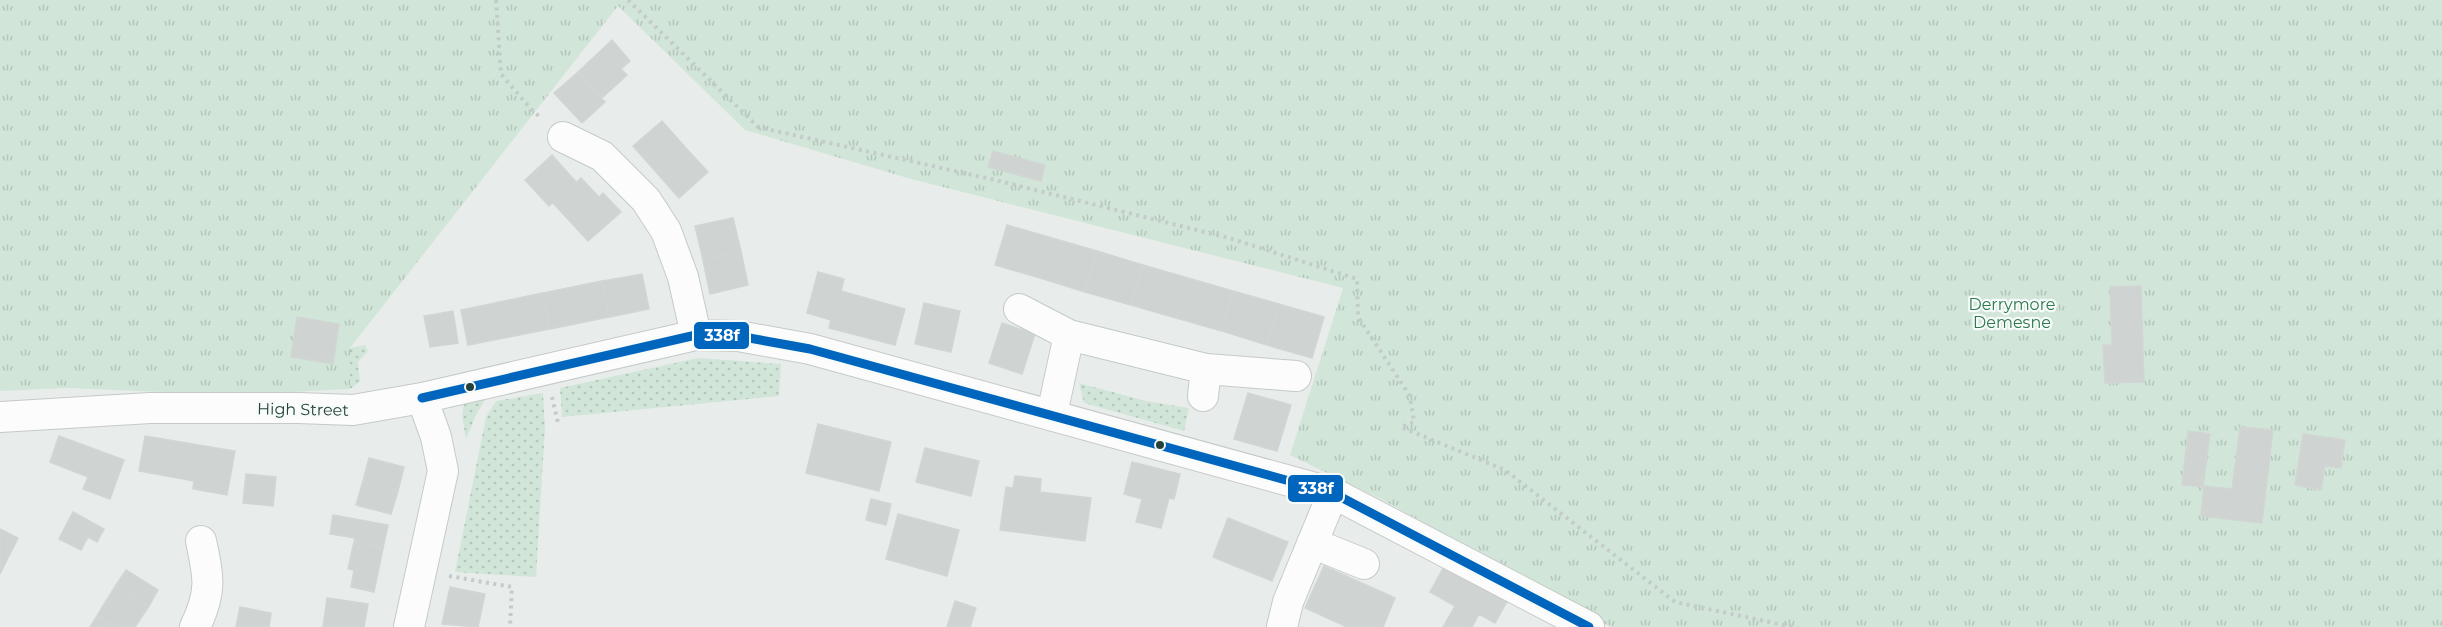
<svg xmlns="http://www.w3.org/2000/svg" width="2442" height="627" font-family="Montserrat,sans-serif">
<style>
.grass{fill:url(#grass-dots)}
.park{fill:url(#park-tufts)}
.building{fill:#cfd4d2;stroke:#d1d6d4;stroke-width:1.5}
.lines{fill:none;stroke-linecap:round;stroke-linejoin:round}
.minor-casing{stroke:#c5cac8;stroke-width:32}
.path{stroke:#c3ccca;stroke-width:4;stroke-dasharray:3 4.5;stroke-linecap:butt}
.minor{stroke:#fcfcfc;stroke-width:30}
.bus-1-casing{stroke:#f7fbf9;stroke-width:14}
.bus-1{stroke:#0065bd;stroke-width:9}
.bus-dot{fill:#24423a;stroke:#f7fbf9;stroke-width:2}
.labels{text-anchor:middle;stroke-width:4.5;stroke-linejoin:round;paint-order:stroke}
.park-label{font-size:16px;fill:#2d7a4b;stroke:#f7fbf9}
.street-label{font-size:16px;fill:#24423a;stroke:#f7fbf9}
.line-badge{stroke:#f7fbf9;stroke-width:2}
.badge-label{font-size:16px;text-anchor:middle;font-weight:bold;fill:#fff}
</style>
<defs>
<pattern id="grass-dots" width="8" height="8" patternUnits="userSpaceOnUse" patternTransform="scale(1.5)"><rect width="8" height="8" fill="#d1e6d8"/><path d="M2 2h.1M6 6h.1" fill="none" stroke="#b3c6ba" stroke-width="1.8" stroke-linecap="round"/></pattern>
<pattern id="park-tufts" width="24" height="20" patternUnits="userSpaceOnUse" patternTransform="scale(1.5)"><rect width="24" height="20" fill="#d1e6d8"/><path d="M3 7l-1-3M5 7V3M7 7l1-3M15 17l-1-3M17 17v-4M19 17l1-3" fill="none" stroke="#b3c6ba"/></pattern>
</defs>
<rect width="100%" height="100%" fill="#e8edeb"/>
<!-- grass -->
<path class="grass" d="M 365,345 L 368,351 L 358,362 L 360,382 L 350,389 L 350,348 Z
M 698,358 L 781,364 L 779,396 L 562,417 L 560,388 Z
M 1079,383 L 1146,401 L 1189,408 L 1184,431 L 1084,403 Z
M 489,393 L 476,415 L 466,439 L 462,415 L 464,404 Z
M 543,393 L 545,427 L 536,577 L 455,572 L 486,417 L 496,401 Z"/>
<!-- park -->
<path class="park" d="M 0,0 L 2442,0 L 2442,627 L 1611,627 L 1383,500 L 1290,455 L 1343,288 L 911,179 L 745,130 L 618,6 L 350,348 L 350,389 L 232,395 L 68,388 L 0,391 Z"/>
<!-- building -->
<path class="building" d="M 612,40 L 630,61 L 621,69 L 627,75 L 602,98 L 578,72 Z
M 578,72 L 605,102 L 582,123 L 554,93 Z
M 662,121 L 685,147 L 656,172 L 633,146 Z
M 685,147 L 708,172 L 679,198 L 656,172 Z
M 993,151 L 1045,165 L 1041,181 L 988,167 Z
M 552,155 L 576,182 L 549,206 L 525,180 Z
M 581,178 L 599,197 L 603,193 L 621,212 L 588,241 L 553,203 Z
M 733,218 L 741,251 L 703,260 L 695,226 Z
M 1007,225 L 1052,238 L 1040,278 L 995,265 Z
M 1052,238 L 1097,251 L 1085,292 L 1040,278 Z
M 741,251 L 748,285 L 710,294 L 703,260 Z
M 1097,251 L 1143,265 L 1131,305 L 1085,292 Z
M 1143,265 L 1188,278 L 1176,318 L 1131,305 Z
M 818,272 L 844,279 L 841,291 L 905,309 L 895,345 L 829,328 L 831,320 L 807,313 Z
M 642,274 L 649,309 L 609,317 L 602,281 Z
M 1188,278 L 1233,291 L 1222,331 L 1176,318 Z
M 602,281 L 609,317 L 550,329 L 543,293 Z
M 2141,286 L 2144,382 L 2105,383 L 2103,345 L 2112,345 L 2110,287 Z
M 1233,291 L 1279,304 L 1267,345 L 1222,331 Z
M 543,293 L 550,329 L 468,345 L 461,310 Z
M 924,303 L 960,311 L 951,352 L 915,344 Z
M 1279,304 L 1324,317 L 1312,358 L 1267,345 Z
M 453,311 L 458,343 L 430,347 L 424,316 Z
M 297,317 L 339,324 L 333,364 L 291,357 Z
M 1002,323 L 1035,334 L 1022,374 L 989,363 Z
M 1248,393 L 1291,405 L 1277,451 L 1234,439 Z
M 818,424 L 891,442 L 879,491 L 806,473 Z
M 2240,427 L 2273,430 L 2262,523 L 2201,516 L 2204,486 L 2232,489 Z
M 2188,431 L 2210,434 L 2203,487 L 2182,485 Z
M 2303,434 L 2345,440 L 2341,468 L 2325,466 L 2321,490 L 2295,485 Z
M 59,436 L 124,460 L 110,499 L 83,489 L 88,477 L 50,462 Z
M 145,436 L 235,451 L 227,495 L 193,489 L 194,481 L 139,471 Z
M 925,448 L 979,461 L 971,496 L 916,482 Z
M 369,458 L 404,467 L 398,491 L 363,481 Z
M 1132,462 L 1180,474 L 1174,499 L 1169,498 L 1161,528 L 1136,522 L 1142,499 L 1124,494 Z
M 246,474 L 276,477 L 273,506 L 243,503 Z
M 1015,476 L 1041,479 L 1040,492 L 1091,498 L 1085,541 L 1000,530 L 1006,487 L 1013,488 Z
M 363,481 L 398,491 L 391,514 L 356,505 Z
M 871,499 L 891,504 L 886,525 L 866,520 Z
M 73,512 L 104,529 L 97,542 L 88,537 L 81,550 L 59,539 Z
M 898,514 L 959,530 L 947,576 L 886,559 Z
M 333,515 L 388,525 L 383,548 L 354,542 L 355,538 L 330,534 Z
M 1228,518 L 1288,542 L 1272,581 L 1213,557 Z
M 0,529 L 18,538 L 0,574 Z
M 354,542 L 383,548 L 374,592 L 351,587 L 354,570 L 348,569 Z
M 1446,563 L 1509,598 L 1495,623 L 1479,614 L 1472,627 L 1443,627 L 1455,606 L 1430,592 Z
M 1324,566 L 1395,598 L 1383,627 L 1347,627 L 1305,608 Z
M 126,570 L 158,590 L 149,606 L 116,585 Z
M 116,585 L 149,606 L 139,621 L 106,601 Z
M 450,587 L 485,594 L 478,627 L 442,624 Z
M 327,598 L 368,604 L 364,627 L 323,627 Z
M 106,601 L 139,621 L 135,627 L 115,627 L 97,616 Z
M 955,601 L 976,608 L 970,627 L 947,627 Z
M 240,607 L 271,613 L 269,627 L 236,627 Z
M 97,616 L 115,627 L 90,627 Z"/>
<g class="lines">
<defs>
<path id="minor" d="M 563,137 L 602,156 L 646,200 L 666,231 L 683,277 L 696,335
M 1019,309 L 1069,335
M 1206,369 L 1296,376
M 1052,414 L 1069,335 L 1206,369 L 1203,396
M 0,417 L 150,408 L 298,408 L 353,410 L 422,398 L 696,335 L 738,336 L 810,349 L 1333,493 L 1589,627
M 1312,543 L 1364,564
M 195,627 C 212,592 209,578 201,541
M 409,627 L 443,471 L 436,437 L 422,398
M 1282,627 L 1288,602 L 1333,493"/>
</defs>
<!-- minor casing -->
<use href="#minor" class="minor-casing"/>
<!-- path -->
<path class="path" d="M 496,0 L 501,74 L 530,108 L 542,119
M 628,0 L 758,127 L 995,180 L 1229,238 L 1357,279 L 1358,317 L 1410,396 L 1414,422 L 1401,427 L 1505,470 L 1675,602 L 1793,627
M 552,397 L 558,423
M 449,576 L 512,587 L 510,627"/>
<!-- minor -->
<use href="#minor" class="minor"/>
<defs>
<path id="bus-1" d="M 422,398 L 696,335 L 738,336 L 810,349 L 1333,493 L 1589,627"/>
</defs>
<!-- bus-1 casing -->
<use href="#bus-1" class="bus-1-casing"/>
<!-- bus-1 -->
<use href="#bus-1" class="bus-1"/>
</g>
<!-- markers -->
<g class="bus-dot">
<circle cx="470" cy="387" r="5"/>
<circle cx="1160" cy="445" r="5"/>
</g>
<g class="labels">
<!-- park labels -->
<g class="park-label">
<text x="2012" y="310">Derrymore<tspan x="2012" dy="18">Demesne</tspan></text>
</g>
<!-- street labels -->
<g class="street-label">
<text transform="translate(303 409) rotate(1)" y="6">High Street</text>
</g>
</g>
<g class="line-badge">
<rect x="693" y="321" width="57" height="29" rx="6" fill="#0065bd"/>
<rect x="1287" y="474" width="57" height="29" rx="6" fill="#0065bd"/>
</g>
<g class="badge-label">
<text x="722" y="341">338f</text>
<text x="1316" y="494">338f</text>
</g>
</svg>
